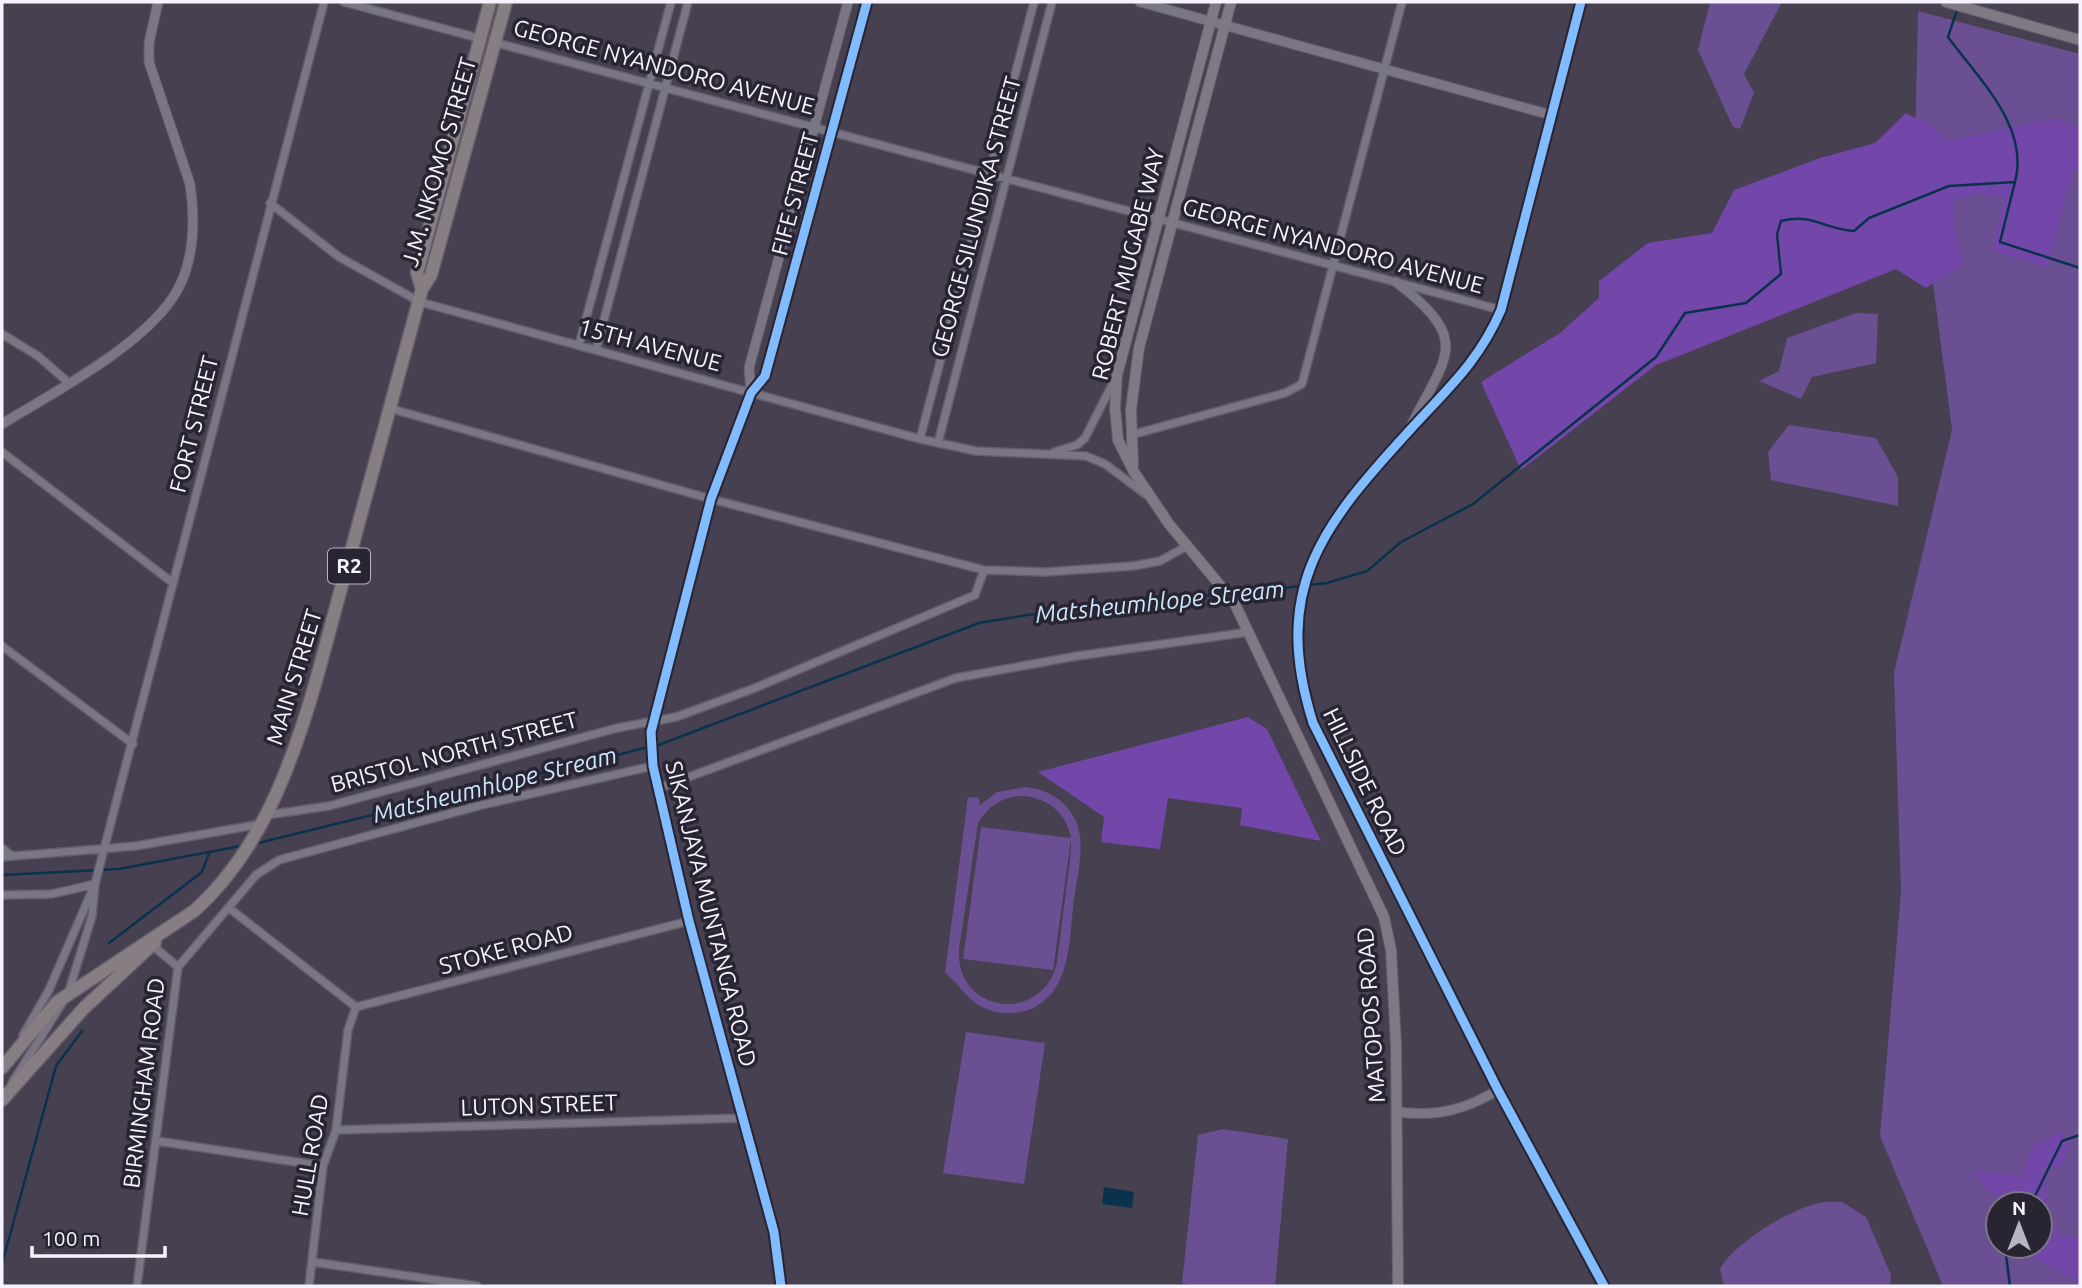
<svg xmlns="http://www.w3.org/2000/svg" width="2082" height="1288" font-family="Ubuntu,sans-serif">
<style>
.green{fill:#6a4f93;fill-rule:evenodd}
.forest{fill:#7347a9}
.water{fill:#0a324d}
.lines{fill:none;stroke-linecap:round;stroke-linejoin:round}
.stream{stroke:#0a324d;stroke-width:2.5}
.minor-casing{stroke:#635d6b;stroke-width:10}
.tertiary-casing{stroke:#635d6b;stroke-width:11}
.secondary-casing{stroke:#635d6b;stroke-width:12}
.trunk-casing{stroke:#635d6b;stroke-width:15}
.minor{stroke:#7b7683;stroke-width:7}
.tertiary{stroke:#7b7683;stroke-width:9}
.secondary{stroke:#807983;stroke-width:10}
.trunk{stroke:#877e84;stroke-width:12}
.cycleway-casing{stroke:#292432;stroke-width:13}
.cycleway{stroke:#80bcff;stroke-width:9}
.labels{text-anchor:middle;stroke-width:7;stroke-linejoin:round;paint-order:stroke}
.shield{fill:#292432;stroke:#b8b4c1;stroke-width:2}
.shield-label{font-size:21px;font-weight:bold;fill:#f6f2fe}
.street-label{font-size:23px;fill:#f6f2fe;stroke:#292432}
.water-label{font-size:24px;font-style:italic;fill:#cce6fb;stroke:#292432}
</style>
<rect width="100%" height="100%" fill="#464051"/>
<!-- green -->
<path class="green" d="M 1710,2 L 1782,2 L 1744,74 L 1754,93 L 1740,129 L 1733,127 L 1698,50 Z
M 1918,11 L 2080,54 L 2080,1286 L 1943,1286 L 1880,1136 L 1901,893 L 1894,673 L 1952,430 L 1915,144 ZM 1998,1204 L 2040,1204 L 2040,1246 L 1998,1246 Z
M 1856,313 L 1878,314 L 1876,363 L 1812,377 L 1801,399 L 1759,381 L 1779,371 L 1787,338 Z
M 1789,425 L 1876,438 L 1898,477 L 1898,506 L 1771,480 L 1768,452 Z
M 1025,787 C 1047,789 1066,800 1076,821 C 1086,845 1077,875 1074,900 C 1069,938 1072,991 1031,1009 C 1018,1014 1003,1015 989,1010 C 968,1003 961,985 945,973 L 968,797 L 979,798 L 980,805 L 997,792 ZM 1025,796 C 1049,799 1067,814 1071,838 L 981,827 L 963,959 L 1053,970 L 1071,839 L 1071,851 L 1057,962 C 1043,1025 955,1014 959,949 L 978,823 C 989,805 1004,796 1025,796 Z
M 966,1032 L 1045,1043 L 1024,1184 L 943,1173 Z
M 1223,1129 L 1288,1139 L 1275,1286 L 1193,1286 L 1182,1283 L 1198,1135 Z
M 1842,1202 L 1866,1217 L 1891,1275 L 1890,1286 L 1724,1286 L 1720,1269 C 1734,1243 1786,1212 1815,1204 C 1823,1201 1833,1202 1842,1202 Z"/>
<!-- forest -->
<path class="forest" d="M 1906,113 L 1933,127 L 1949,141 L 2053,118 L 2080,130 L 2080,168 L 2072,173 L 2048,267 L 1993,251 L 2004,197 L 1977,193 L 1953,200 L 1955,228 L 1963,264 L 1926,288 L 1896,269 L 1656,365 L 1521,470 L 1481,382 L 1560,333 L 1599,298 L 1599,281 L 1648,243 L 1712,233 L 1734,190 L 1820,158 L 1875,143 Z
M 1248,717 L 1267,729 L 1321,841 L 1240,825 L 1242,808 L 1168,798 L 1160,849 L 1101,842 L 1104,817 L 1038,772 Z
M 2061,1132 L 2068,1150 L 2061,1166 L 2043,1168 C 2048,1194 2045,1214 2061,1236 L 2080,1238 L 2080,1282 L 2028,1255 L 2020,1246 L 2040,1246 L 2040,1204 C 2009,1204 1990,1202 1975,1170 L 2021,1177 L 2034,1145 Z"/>
<!-- water -->
<path class="water" d="M 1104,1187 L 1134,1192 L 1132,1208 L 1102,1204 Z"/>
<g class="lines">
<!-- stream -->
<path class="stream" d="M 2015,182 L 2000,242 L 2080,268
M 1230,594 L 1327,583 L 1367,571 L 1401,542 L 1473,504 L 1656,357 L 1685,313 L 1746,303 L 1781,274 L 1777,234 L 1781,221 C 1814,213 1822,229 1854,231 L 1869,218 L 1949,186 L 2015,182 C 2030,127 1978,78 1948,37 L 1958,7
M 656,746 L 979,623 L 1027,615 L 1223,594
M 254,844 L 649,747
M 2,875 L 119,869 L 241,846
M 109,943 L 202,872 L 209,853
M 2031,1204 L 2062,1141 L 2080,1135
M 2,1264 L 56,1066 L 82,1031
M 2010,1286 L 2006,1255 L 2011,1246"/>
<defs>
<path id="minor" d="M 344,2 L 482,39
M 493,42 L 1501,310
M 270,203 L 339,257 L 420,302 L 920,439 L 976,451 L 1086,456 L 1105,464 L 1148,496
M 2,334 L 38,356 L 69,383
M 579,345 L 671,2
M 596,350 L 688,2
M 392,409 L 711,499 L 984,570 L 1045,572 L 1133,566 L 1160,561 L 1187,546
M 1131,435 L 1285,393 L 1302,384 L 1402,2
M 920,439 L 1034,2
M 938,443 L 1052,2
M 2,452 L 173,583
M 1054,452 L 1077,445 L 1085,438 L 1116,377
M 2,646 L 133,744
M 659,788 L 956,678 L 1077,656 L 1249,632
M 267,815 L 329,806 L 617,728 L 676,717 L 755,688 L 975,595 L 984,570
M 2,848 L 12,856
M 2,857 L 136,846 L 261,824
M 2,895 L 52,894 L 95,884
M 229,908 L 356,1007
M 152,945 L 178,967
M 178,967 L 256,875 L 279,860 L 478,806 L 653,766
M 23,1035 L 49,990 L 95,884 L 324,2
M 12,1083 L 68,994 L 92,916 L 95,884
M 336,1130 L 744,1118
M 157,1141 L 323,1166
M 313,1262 L 477,1286
M 137,1286 L 178,967
M 309,1286 L 323,1166 L 336,1130 L 348,1030 L 356,1007 L 689,921"/>
<path id="tertiary" d="M 1140,2 L 1551,115
M 1581,2 L 1501,310 C 1478,363 1447,389 1409,431 C 1321,527 1271,589 1313,723 L 1498,1090 L 1604,1286
M 1396,282 C 1471,340 1448,353 1412,424
M 751,393 L 749,368 L 848,2
M 2,424 C 54,392 149,343 178,289 C 195,257 195,219 190,184 L 149,62 L 149,43 L 158,2
M 1398,1112 C 1436,1117 1465,1110 1498,1090
M 781,1286 L 774,1232 L 689,921 L 653,766 L 651,732 L 711,499 L 751,393 L 765,376 L 867,2"/>
<path id="secondary" d="M 1216,2 L 1117,375 L 1115,408 L 1118,440 L 1134,472 L 1169,524 L 1234,602 L 1384,917 L 1391,950 L 1396,1045 L 1398,1286
M 1946,2 L 2080,40
M 1133,465 L 1131,409 L 1139,348 L 1231,2"/>
<path id="trunk" d="M 422,289 L 417,273 L 490,2
M 2,1068 L 57,1002 L 194,911 C 261,851 292,764 316,681 L 422,289 L 431,275 L 506,2
M 2,1100 L 84,1008 L 155,942"/>
</defs>
<!-- minor casing -->
<use href="#minor" class="minor-casing"/>
<!-- tertiary casing -->
<use href="#tertiary" class="tertiary-casing"/>
<!-- secondary casing -->
<use href="#secondary" class="secondary-casing"/>
<!-- trunk casing -->
<use href="#trunk" class="trunk-casing"/>
<!-- minor -->
<use href="#minor" class="minor"/>
<!-- tertiary -->
<use href="#tertiary" class="tertiary"/>
<!-- secondary -->
<use href="#secondary" class="secondary"/>
<!-- trunk -->
<use href="#trunk" class="trunk"/>
<defs>
<path id="cycleway" d="M 1581,2 L 1501,310 C 1478,363 1447,389 1409,431 C 1321,527 1271,589 1313,723 L 1498,1090 L 1604,1286
M 781,1286 L 774,1232 L 689,921 L 653,766 L 651,732 L 711,499 L 751,393 L 765,376 L 867,2"/>
</defs>
<!-- cycleway casing -->
<use href="#cycleway" class="cycleway-casing"/>
<!-- cycleway -->
<use href="#cycleway" class="cycleway"/>
</g>
<g class="labels">
<!-- shield labels -->
<rect class="shield" x="328" y="548.5" width="42" height="35" rx="5"/>
<g class="shield-label">
<text x="349" y="573">R2</text>
</g>
<!-- street labels -->
<g class="street-label">
<text transform="translate(664 67) rotate(15)" y="8">GEORGE NYANDORO AVENUE</text>
<text transform="translate(439 162) rotate(-74)" y="8">J.M. NKOMO STREET</text>
<text transform="translate(795 194) rotate(-75)" y="8">FIFE STREET</text>
<text transform="translate(976 217) rotate(-75)" y="8">GEORGE SILUNDIKA STREET</text>
<text transform="translate(1333 246) rotate(15)" y="8">GEORGE NYANDORO AVENUE</text>
<text transform="translate(1128 264) rotate(-76)" y="8">ROBERT MUGABE WAY</text>
<text transform="translate(650 345) rotate(15)" y="8">15TH AVENUE</text>
<text transform="translate(194 424) rotate(-76)" y="8">FORT STREET</text>
<text transform="translate(294 677) rotate(-73)" y="8">MAIN STREET</text>
<text transform="translate(454 752) rotate(-15)" y="8">BRISTOL NORTH STREET</text>
<text transform="translate(1365 782) rotate(64)" y="8">HILLSIDE ROAD</text>
<text transform="translate(711 914) rotate(76)" y="8">SIKANJAYA MUNTANGA ROAD</text>
<text transform="translate(506 949) rotate(-15)" y="8">STOKE ROAD</text>
<text transform="translate(1371 1015) rotate(-94)" y="8">MATOPOS ROAD</text>
<text transform="translate(144 1083) rotate(-83)" y="8">BIRMINGHAM ROAD</text>
<text transform="translate(539 1105) rotate(-2)" y="8">LUTON STREET</text>
<text transform="translate(310 1155) rotate(-80)" y="8">HULL ROAD</text>
</g>
<!-- water labels -->
<g class="water-label">
<text transform="translate(1160 602) rotate(-6)" y="8">Matsheumhlope Stream</text>
<text transform="translate(495 785) rotate(-14)" y="8">Matsheumhlope Stream</text>
</g>
</g>
<!-- border -->
<rect width="2082" height="1288" fill="none" stroke="#f6f2fe" stroke-width="7"/>
<!-- north arrow -->
<g transform="translate(2019 1225)"><circle r="33" fill="#292432" stroke="#7b7684" stroke-width="2"/>
<path d="M0-5L12 26L0 18L-12 26Z" fill="#b8b4c1"/>
<text y="-10" font-size="19" font-weight="bold" text-anchor="middle" fill="#f6f2fe">N</text>
</g>
<!-- scale -->
<path d="M32 1246v10h133v-10" fill="none" stroke="#f6f2fe" stroke-width="3.5"/>
<text x="42" y="1246" font-size="21" fill="#f6f2fe" stroke="#292432" stroke-width="5" paint-order="stroke">100 m</text>
</svg>
